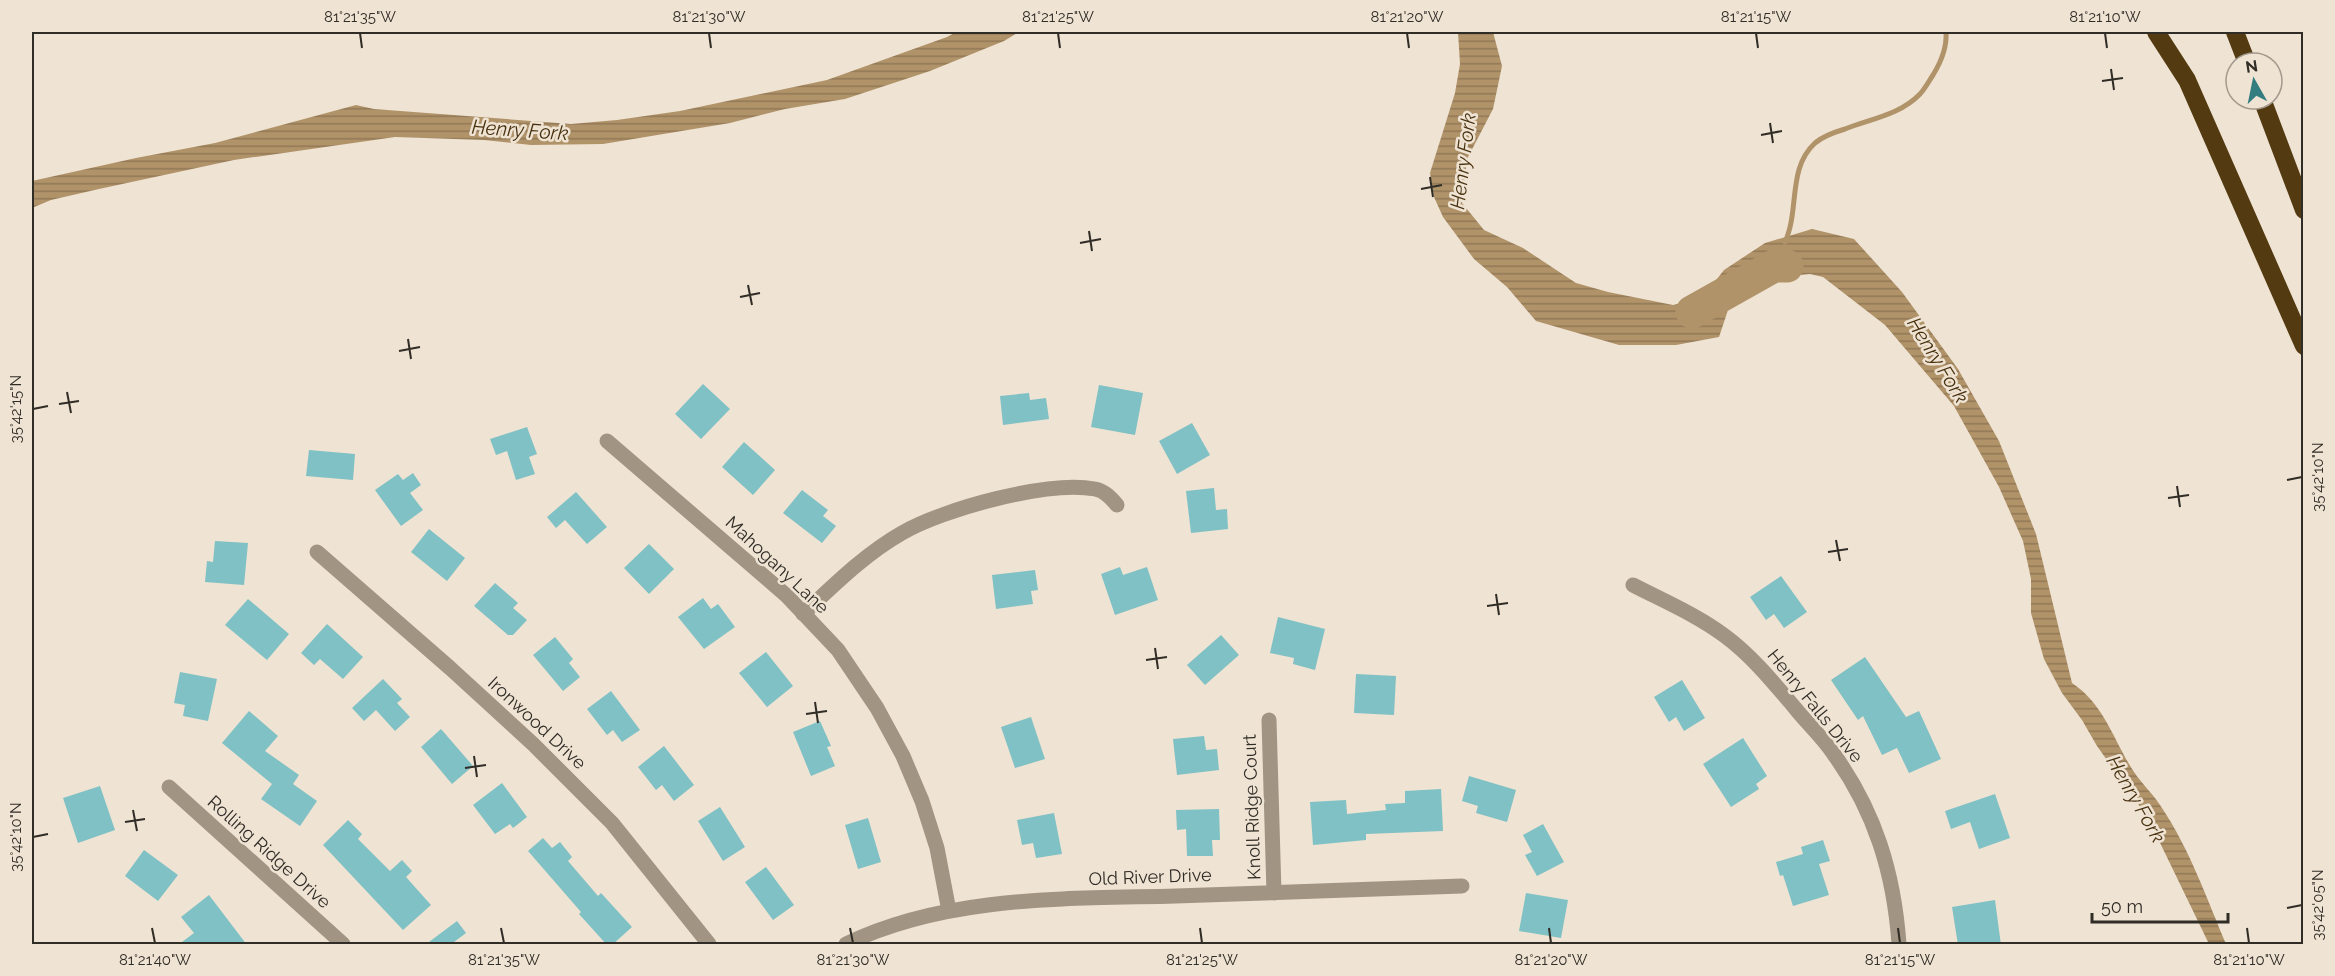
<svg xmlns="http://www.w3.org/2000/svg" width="2335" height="976" font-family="Raleway,sans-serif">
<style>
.water{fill:url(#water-rules)}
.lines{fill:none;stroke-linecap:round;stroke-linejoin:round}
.stream{stroke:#b19369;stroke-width:5}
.river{stroke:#b19369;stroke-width:33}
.building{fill:#7fc1c4}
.minor{stroke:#a29482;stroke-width:15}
.motorway{stroke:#543a10;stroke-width:18}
.ticks{fill:none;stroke:#302c26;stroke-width:2}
.labels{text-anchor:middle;stroke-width:5;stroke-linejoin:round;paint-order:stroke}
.street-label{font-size:18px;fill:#302c26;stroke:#efe3d3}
.water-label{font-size:20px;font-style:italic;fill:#483210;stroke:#efe3d3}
.neatline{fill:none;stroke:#302c26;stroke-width:2}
.ticks-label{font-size:15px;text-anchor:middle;fill:#302c26}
</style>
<defs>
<pattern id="water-rules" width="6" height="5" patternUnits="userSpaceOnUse" patternTransform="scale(1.5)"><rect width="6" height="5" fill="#b19369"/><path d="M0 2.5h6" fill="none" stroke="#907856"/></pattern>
</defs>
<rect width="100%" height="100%" fill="#efe3d3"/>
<!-- water -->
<path class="water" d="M 956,32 L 1019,32 L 1004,41 L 930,71 L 845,99 L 785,109 L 730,123 L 603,144 L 531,145 L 484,140 L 395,137 L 234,160 L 99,189 L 51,200 L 32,208 L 32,181 L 136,158 L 215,143 L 356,105 L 374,109 L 571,124 L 617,120 L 680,111 L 827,80 L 947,37 Z
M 1458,32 L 1493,32 L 1502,66 L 1493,109 L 1467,159 L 1462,203 L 1484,230 L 1523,248 L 1576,283 L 1608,292 L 1673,305 L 1702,298 L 1724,270 L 1765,243 L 1812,229 L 1854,239 L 1902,292 L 1958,369 L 1999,441 L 2036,534 L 2072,683 C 2105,705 2113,740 2134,772 C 2142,784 2154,795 2162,808 C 2190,850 2207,899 2226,944 L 2209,944 L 2148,818 L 2097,746 L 2082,720 L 2062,693 L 2044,659 L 2031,613 L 2031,579 L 2023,541 L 1999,487 L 1954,406 L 1885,325 L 1823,277 L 1810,274 L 1752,280 L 1732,286 L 1727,313 L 1719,337 L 1676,345 L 1619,345 L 1536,321 L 1507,287 L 1474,259 L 1443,217 L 1434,197 L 1430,173 L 1455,93 L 1460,64 Z"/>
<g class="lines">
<!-- stream -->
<path class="stream" d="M 1785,242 C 1800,209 1787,169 1815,143 C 1823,136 1835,132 1845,129 C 1870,119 1900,115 1920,94 C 1925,89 1929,81 1933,75 C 1941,62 1947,46 1946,32"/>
<!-- river -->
<path class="river" d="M 1692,312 L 1774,266 L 1787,266"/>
</g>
<!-- building -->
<path class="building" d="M 703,384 L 730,409 L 701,439 L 675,414 Z
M 1099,385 L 1143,393 L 1135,435 L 1091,427 Z
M 1029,393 L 1030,400 L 1046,398 L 1049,419 L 1003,425 L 1000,396 Z
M 1192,423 L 1210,455 L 1177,474 L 1159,441 Z
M 527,427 L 537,454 L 529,457 L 535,474 L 516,480 L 507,451 L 496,455 L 490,439 Z
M 744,442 L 775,470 L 753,495 L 722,467 Z
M 309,450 L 355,454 L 353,480 L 306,476 Z
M 413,473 L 421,485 L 410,493 L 423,510 L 401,526 L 375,490 L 398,474 L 403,480 Z
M 1214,488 L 1216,510 L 1227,509 L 1228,529 L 1191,533 L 1186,491 Z
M 802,490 L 828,510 L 823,516 L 836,526 L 822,543 L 783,513 Z
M 576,492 L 607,527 L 587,544 L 565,520 L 556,528 L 547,517 Z
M 429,529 L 465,558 L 447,581 L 411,552 Z
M 215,541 L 248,543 L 244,585 L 205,582 L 207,561 L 213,562 Z
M 649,544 L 674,569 L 649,594 L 624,568 Z
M 1120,567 L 1123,575 L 1147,567 L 1158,600 L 1115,615 L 1101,574 Z
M 1035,570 L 1038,590 L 1031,591 L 1033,604 L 996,609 L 992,575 Z
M 1781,576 L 1807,612 L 1784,628 L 1774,614 L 1766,620 L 1750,597 Z
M 495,583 L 518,603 L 513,608 L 527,620 L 513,635 L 508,635 L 474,606 Z
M 703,598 L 711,609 L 718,604 L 735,627 L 704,649 L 678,617 Z
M 248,599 L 289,634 L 267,660 L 225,625 Z
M 1278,617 L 1325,629 L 1315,670 L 1293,664 L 1294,658 L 1270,653 Z
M 327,624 L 363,657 L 343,679 L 320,659 L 314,665 L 301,653 Z
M 1221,635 L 1239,655 L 1205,685 L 1187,665 Z
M 555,637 L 573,659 L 569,663 L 580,677 L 563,691 L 533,655 Z
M 766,652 L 793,686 L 767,707 L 739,673 Z
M 1865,657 L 1906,717 L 1919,711 L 1941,759 L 1909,773 L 1897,748 L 1882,755 L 1863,716 L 1858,720 L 1831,680 Z
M 180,672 L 217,679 L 208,721 L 183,716 L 185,705 L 174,703 Z
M 1356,674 L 1396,676 L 1394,715 L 1354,713 Z
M 383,679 L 402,699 L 397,703 L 410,717 L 395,731 L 376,710 L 364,721 L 352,708 Z
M 1682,680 L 1705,718 L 1684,731 L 1676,717 L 1669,722 L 1654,697 Z
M 611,691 L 640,730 L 622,742 L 613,730 L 607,735 L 587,709 Z
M 249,711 L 278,736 L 265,751 L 299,775 L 293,784 L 317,801 L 300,826 L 261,799 L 272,784 L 222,743 Z
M 1031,717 L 1045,759 L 1015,768 L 1001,727 Z
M 820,721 L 831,746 L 827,747 L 835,766 L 811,776 L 793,732 Z
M 441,729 L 473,766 L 452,784 L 421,747 Z
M 1204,736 L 1206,750 L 1217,749 L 1219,770 L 1177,775 L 1173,739 Z
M 1743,738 L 1767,776 L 1756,784 L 1759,789 L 1731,807 L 1703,764 Z
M 664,746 L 694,785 L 674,801 L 662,785 L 656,790 L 638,767 Z
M 1469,776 L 1516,790 L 1507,822 L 1476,813 L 1478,806 L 1462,801 Z
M 502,783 L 527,817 L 513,828 L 510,824 L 495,834 L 473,805 Z
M 100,786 L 115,830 L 78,843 L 63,798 Z
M 1441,789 L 1443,831 L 1366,834 L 1366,840 L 1313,845 L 1310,802 L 1346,800 L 1347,814 L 1386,810 L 1385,804 L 1405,803 L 1405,791 Z
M 1995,794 L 2010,838 L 1979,849 L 1970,822 L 1951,829 L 1945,811 Z
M 720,807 L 745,847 L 723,861 L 698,821 Z
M 1219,809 L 1220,840 L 1212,840 L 1213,856 L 1187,856 L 1186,829 L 1177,830 L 1176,810 Z
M 1054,813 L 1062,854 L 1036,858 L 1033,843 L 1022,845 L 1017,820 Z
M 868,818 L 881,862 L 858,869 L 845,825 Z
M 348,820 L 362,834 L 358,839 L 390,871 L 402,860 L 412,871 L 406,877 L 431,905 L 403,930 L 323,845 Z
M 1543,824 L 1564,862 L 1537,876 L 1525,855 L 1532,852 L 1523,835 Z
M 543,838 L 552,848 L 560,842 L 572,857 L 568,861 L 598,896 L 601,893 L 632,927 L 612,945 L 607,945 L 579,914 L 581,912 L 528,851 Z
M 1823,840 L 1830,861 L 1819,864 L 1829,895 L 1793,906 L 1783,875 L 1780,876 L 1776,862 L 1803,854 L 1801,847 Z
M 144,850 L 178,875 L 158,901 L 125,876 Z
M 766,867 L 794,905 L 773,920 L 745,882 Z
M 1526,893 L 1568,900 L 1561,938 L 1519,931 Z
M 209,895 L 247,945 L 178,945 L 194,933 L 181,917 Z
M 1995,900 L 2001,945 L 1958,945 L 1952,907 Z
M 457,921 L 466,933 L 450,945 L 425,945 Z"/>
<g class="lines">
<!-- minor -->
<path class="minor" d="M 607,441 L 787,596 L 838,650 L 877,708 L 903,756 L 922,801 L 937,848 L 949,911
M 317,552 L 450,668 L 533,744 L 612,823 L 709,944
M 1633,585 C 1664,601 1697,615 1725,636 C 1752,656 1773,682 1795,708 C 1807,723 1822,737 1833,753 C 1875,811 1894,873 1899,944
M 803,614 C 834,585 865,554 902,533 C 943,509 1049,480 1095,489 C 1105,491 1111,498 1117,505
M 1269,720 L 1274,893
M 169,787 L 343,944
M 846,944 C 948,895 1066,899 1176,896 C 1271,893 1367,889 1462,886"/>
<!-- motorway -->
<path class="motorway" d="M 2156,32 L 2187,80 L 2304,346
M 2235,32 L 2247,63
M 2262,99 L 2304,210"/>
</g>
<!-- ticks -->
<path class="ticks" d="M 360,33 L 362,48M 709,33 L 711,48M 1058,33 L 1060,48M 1407,33 L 1409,48M 1756,33 L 1758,48M 2105,33 L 2107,48M 2111,69 L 2114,90M 2102,81 L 2123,78M 1770,123 L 1773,143M 1761,135 L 1782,131M 1430,177 L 1433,197M 1421,189 L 1442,185M 1089,231 L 1092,251M 1080,243 L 1101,239M 748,285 L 752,305M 740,297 L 760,293M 408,339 L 411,359M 399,351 L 420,347M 67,392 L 71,413M 59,404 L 79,401M 33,409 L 48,406M 2287,480 L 2302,477M 2177,486 L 2180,507M 2168,498 L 2189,495M 1836,540 L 1840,561M 1828,552 L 1848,549M 1496,594 L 1499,615M 1487,606 L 1508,603M 1155,648 L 1158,669M 1146,660 L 1167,657M 815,702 L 818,723M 806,714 L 827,711M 474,756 L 477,777M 465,768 L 486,765M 133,810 L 137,831M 125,822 L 145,819M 33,837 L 48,834M 2287,908 L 2302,905M 152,928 L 155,943M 501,928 L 504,943M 850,928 L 853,943M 1200,928 L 1202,943M 1549,928 L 1551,943M 1898,928 L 1900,943M 2247,928 L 2249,943"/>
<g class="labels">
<!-- street labels -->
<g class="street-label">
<text transform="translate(777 565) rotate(43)" y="6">Mahogany Lane</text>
<text transform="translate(1815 706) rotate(51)" y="6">Henry Falls Drive</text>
<text transform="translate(537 723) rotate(43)" y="6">Ironwood Drive</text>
<text transform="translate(1252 807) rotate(-92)" y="6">Knoll Ridge Court</text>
<text transform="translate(269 852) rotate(42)" y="6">Rolling Ridge Drive</text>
<text transform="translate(1150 877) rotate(-2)" y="6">Old River Drive</text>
</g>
<!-- water labels -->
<g class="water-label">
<text transform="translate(520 130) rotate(4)" y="7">Henry Fork</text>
<text transform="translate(1463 161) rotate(-83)" y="7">Henry Fork</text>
<text transform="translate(1938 360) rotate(58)" y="7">Henry Fork</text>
<text transform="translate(2136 799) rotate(60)" y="7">Henry Fork</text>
</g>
</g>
<!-- border -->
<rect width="2335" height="976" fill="none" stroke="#efe3d3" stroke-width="66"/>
<!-- north arrow -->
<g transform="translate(2254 81) rotate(351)"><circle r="28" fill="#efe3d3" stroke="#a39a8e" stroke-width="1.5"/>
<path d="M0-4.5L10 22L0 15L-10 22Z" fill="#337c80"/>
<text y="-9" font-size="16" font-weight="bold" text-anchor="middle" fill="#302c26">N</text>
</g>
<!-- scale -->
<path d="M2092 913v9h136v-9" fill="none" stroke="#302c26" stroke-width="3"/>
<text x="2101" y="913" font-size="18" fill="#302c26" stroke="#efe3d3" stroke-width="4.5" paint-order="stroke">50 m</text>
<rect x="33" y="33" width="2269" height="910" class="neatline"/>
<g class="ticks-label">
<text x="360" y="22">81°21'35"W</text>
<text x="709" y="22">81°21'30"W</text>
<text x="1058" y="22">81°21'25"W</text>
<text x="1407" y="22">81°21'20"W</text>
<text x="1756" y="22">81°21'15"W</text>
<text x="2105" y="22">81°21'10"W</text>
<text transform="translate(16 409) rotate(-90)" y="5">35°42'15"N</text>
<text transform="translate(2318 477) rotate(-90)" y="5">35°42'10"N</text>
<text transform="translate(16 837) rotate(-90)" y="5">35°42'10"N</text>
<text transform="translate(2318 905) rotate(-90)" y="5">35°42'05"N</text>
<text x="155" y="965">81°21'40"W</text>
<text x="504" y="965">81°21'35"W</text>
<text x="853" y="965">81°21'30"W</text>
<text x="1202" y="965">81°21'25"W</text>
<text x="1551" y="965">81°21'20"W</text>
<text x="1900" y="965">81°21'15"W</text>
<text x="2249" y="965">81°21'10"W</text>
</g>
</svg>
